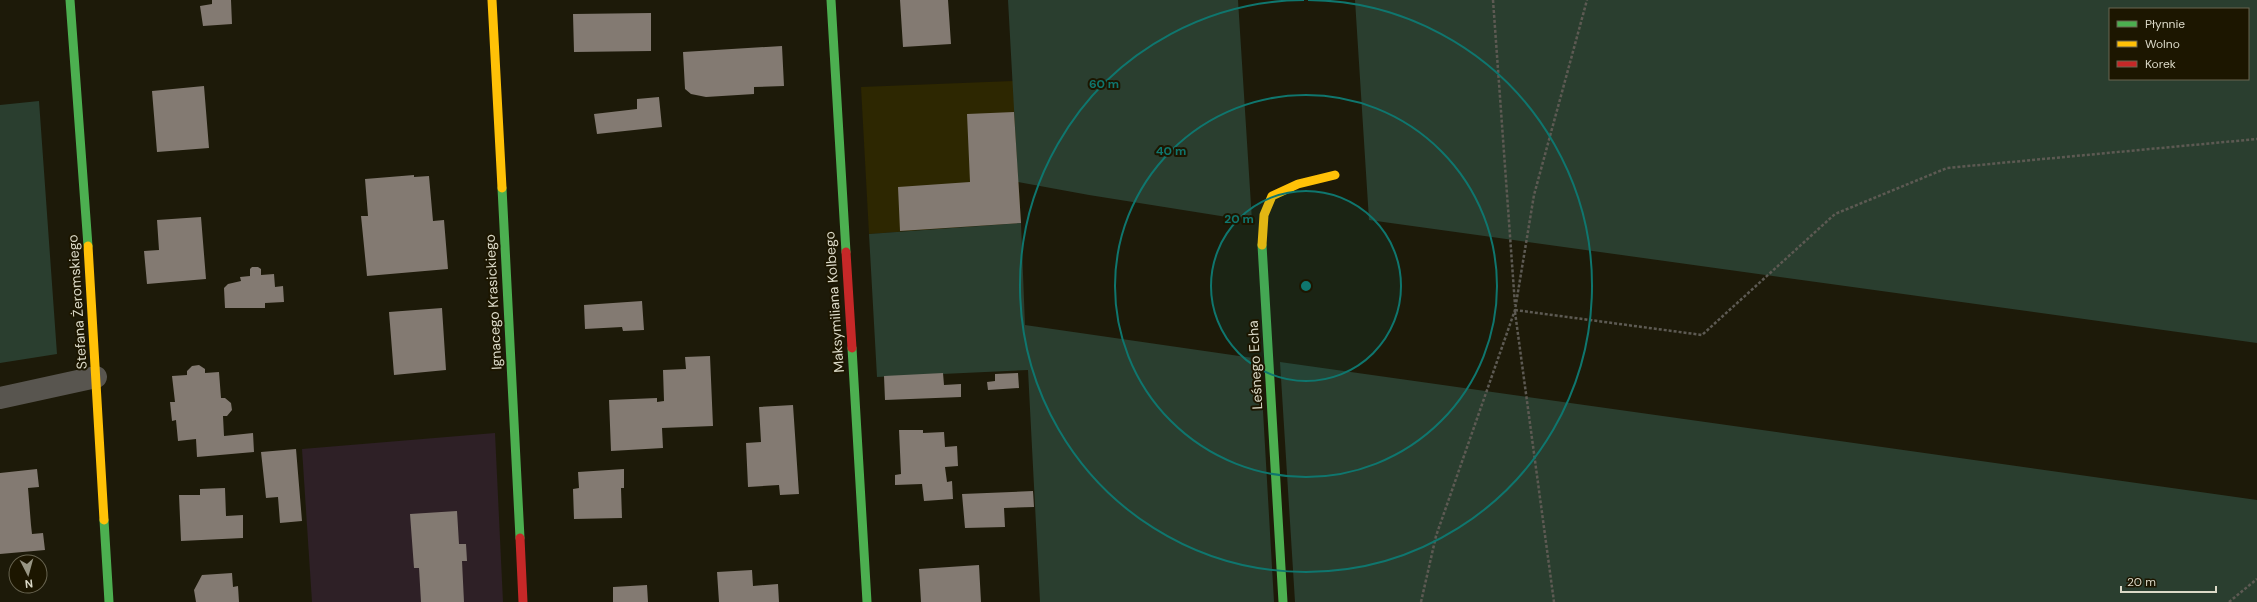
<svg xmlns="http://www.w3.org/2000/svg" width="2257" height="602" font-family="'DM Sans',sans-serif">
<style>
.built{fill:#2d2701}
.education{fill:#2e2026}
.green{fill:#2a3e2f;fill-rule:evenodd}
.building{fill:#837a72}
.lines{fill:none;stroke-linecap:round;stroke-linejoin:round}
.path{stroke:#5d5a53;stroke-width:2.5;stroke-dasharray:3 2;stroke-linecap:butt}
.street{stroke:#58554f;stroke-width:22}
.fast{stroke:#4caf50;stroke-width:9}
.slow{stroke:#ffc107;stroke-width:9}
.jam{stroke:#c62828;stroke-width:9}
.ring{fill:none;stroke:#0f766e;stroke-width:2}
.labels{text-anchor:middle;stroke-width:4;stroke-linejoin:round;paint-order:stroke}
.street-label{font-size:14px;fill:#dbd9c7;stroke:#1c1600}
.centre{fill:#0f766e;stroke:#1c1600;stroke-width:2}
.ring-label{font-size:12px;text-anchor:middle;font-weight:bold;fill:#0f766e;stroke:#1c1600;stroke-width:4;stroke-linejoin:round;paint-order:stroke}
</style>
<rect width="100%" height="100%" fill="#1d1a09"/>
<!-- built -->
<path class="built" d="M 1013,81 L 1021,223 L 869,234 L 861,87 Z"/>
<!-- education -->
<path class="education" d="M 495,433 L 503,602 L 312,602 L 302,449 Z"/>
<!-- green -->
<path class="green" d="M 1008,0 L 1238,0 L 1252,221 L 1089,195 L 1018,182 Z
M 1355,0 L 2257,0 L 2257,343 L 1369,220 ZM 2110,9 L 2248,9 L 2248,79 L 2110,79 Z
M 39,101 L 57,354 L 0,363 L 0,105 Z
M 1021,223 L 1025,325 L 1260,359 L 1274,602 L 1040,602 L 1028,370 L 877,377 L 869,234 Z
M 1280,362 L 2257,500 L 2257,602 L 1295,602 Z"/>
<!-- building -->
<path class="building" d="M 212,0 L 231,0 L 232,24 L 203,26 L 200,6 L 212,4 Z
M 900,0 L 948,0 L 951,44 L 903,47 Z
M 651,13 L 651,51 L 574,52 L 573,14 Z
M 782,46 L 784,86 L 754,87 L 754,94 L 706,97 L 691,94 L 685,89 L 683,52 Z
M 204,86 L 209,148 L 157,152 L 152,91 Z
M 659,97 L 662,127 L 597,134 L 594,114 L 637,109 L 637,99 Z
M 1014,112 L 1021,223 L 900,231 L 898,187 L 970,182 L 967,114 Z
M 414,175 L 414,177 L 429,176 L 433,221 L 444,220 L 448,269 L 367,276 L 361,216 L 368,216 L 365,179 Z
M 201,217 L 206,279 L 147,284 L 144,251 L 159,250 L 157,220 Z
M 252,267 L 258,267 L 261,269 L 261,275 L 274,274 L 275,287 L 283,286 L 284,302 L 265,303 L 265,308 L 225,308 L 224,288 L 228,284 L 241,281 L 240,277 L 250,276 L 250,269 Z
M 642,301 L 644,330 L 623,331 L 622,327 L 585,329 L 584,305 Z
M 442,308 L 446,370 L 394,375 L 389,312 Z
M 710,356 L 713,426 L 662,428 L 663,448 L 611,451 L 609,400 L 657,398 L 657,402 L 664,401 L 663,370 L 686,369 L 685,357 Z
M 199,365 L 205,369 L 205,373 L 219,372 L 221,398 L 225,398 L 231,403 L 232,410 L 227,416 L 223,416 L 224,436 L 253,433 L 254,452 L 197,457 L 196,439 L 178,441 L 176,420 L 172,421 L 170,402 L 175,402 L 172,376 L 187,375 L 187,371 L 192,366 Z
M 943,373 L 944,385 L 961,384 L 961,397 L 885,400 L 884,376 Z
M 1018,373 L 1019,388 L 988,390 L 987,382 L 995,381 L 995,374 Z
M 793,405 L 799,494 L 780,495 L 779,485 L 748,487 L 746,443 L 761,442 L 759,407 Z
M 899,430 L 923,430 L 923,433 L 944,432 L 945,447 L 957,446 L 958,466 L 945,467 L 947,482 L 952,481 L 953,499 L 924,501 L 922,484 L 895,485 L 895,475 L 901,474 Z
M 296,449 L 302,521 L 280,523 L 278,497 L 266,498 L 261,452 Z
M 37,469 L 39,487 L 28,488 L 31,525 L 32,534 L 43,533 L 45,550 L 0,554 L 0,473 Z
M 624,469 L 624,488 L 621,488 L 622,518 L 574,519 L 573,489 L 579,488 L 578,472 Z
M 225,488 L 226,516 L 243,515 L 243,538 L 181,541 L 179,495 L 200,495 L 200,489 Z
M 1033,491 L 1034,507 L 1004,508 L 1005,527 L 965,528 L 962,494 Z
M 457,511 L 459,544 L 466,544 L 467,561 L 462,561 L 464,602 L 421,602 L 419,568 L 414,568 L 410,514 Z
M 979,565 L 981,602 L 921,602 L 919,569 Z
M 752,570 L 753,586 L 778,584 L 779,602 L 719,602 L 717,572 Z
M 232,573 L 233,587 L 238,586 L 239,602 L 196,602 L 194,590 L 202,575 Z
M 647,585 L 648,602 L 613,602 L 613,587 Z"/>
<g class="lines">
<!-- path -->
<path class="path" d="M 1493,0 L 1515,305
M 1515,310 L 1702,335 L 1835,214 L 1947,168 L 2257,139
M 1515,312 L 1554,602
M 1421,602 L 1436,536 L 1515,310 L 1534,195 L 1587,0
M 2229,602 L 2257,579"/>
<!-- street -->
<path class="street" d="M 0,398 L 96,377"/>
<!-- fast -->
<path class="fast" d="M 70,0 L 88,246
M 831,0 L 846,252
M 502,188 L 520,538
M 1262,245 L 1283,602
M 852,348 L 867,602
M 104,520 L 109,602"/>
<!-- slow -->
<path class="slow" d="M 492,0 L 502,188
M 1262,245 L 1264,215 L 1272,196 L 1298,184 L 1335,175
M 88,246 L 104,520"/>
<!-- jam -->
<path class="jam" d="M 846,252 L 852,348
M 520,538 L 523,602"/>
</g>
<!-- distance rings -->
<circle cx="1306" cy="286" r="95" fill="#0f766e" fill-opacity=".12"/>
<g class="ring">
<circle cx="1306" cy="286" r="95"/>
<circle cx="1306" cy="286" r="191"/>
<path d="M1308 0A286 286 0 1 1 1304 0"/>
</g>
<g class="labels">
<!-- street labels -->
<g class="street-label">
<text transform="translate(77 302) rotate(-94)" y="5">Stefana Żeromskiego</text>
<text transform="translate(493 302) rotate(-93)" y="5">Ignacego Krasickiego</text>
<text transform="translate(834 302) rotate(-94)" y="5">Maksymiliana Kolbego</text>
<text transform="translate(1255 365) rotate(-93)" y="5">Leśnego Echa</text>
</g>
</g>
<circle cx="1306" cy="286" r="6" class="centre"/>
<g class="ring-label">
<text x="1104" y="88">60 m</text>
<text x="1171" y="155">40 m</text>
<text x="1239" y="223">20 m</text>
</g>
<!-- legend -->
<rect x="2109" y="8" width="140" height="72" fill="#1c1600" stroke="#686450"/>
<rect x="2117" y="21" width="20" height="6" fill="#4caf50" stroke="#686450"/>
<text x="2145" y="28" font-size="12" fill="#dbd9c7">Płynnie</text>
<rect x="2117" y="41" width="20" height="6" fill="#ffc107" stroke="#686450"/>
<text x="2145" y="48" font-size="12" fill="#dbd9c7">Wolno</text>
<rect x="2117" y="61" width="20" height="6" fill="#c62828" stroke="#686450"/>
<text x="2145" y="68" font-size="12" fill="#dbd9c7">Korek</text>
<!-- north arrow -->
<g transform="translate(28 574) rotate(174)"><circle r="19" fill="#1c1600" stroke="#686450"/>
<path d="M0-3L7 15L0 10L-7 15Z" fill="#989684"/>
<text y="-6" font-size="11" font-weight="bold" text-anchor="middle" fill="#dbd9c7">N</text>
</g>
<!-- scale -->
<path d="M2121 586v6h95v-6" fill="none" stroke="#dbd9c7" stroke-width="2"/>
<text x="2127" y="586" font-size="12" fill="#dbd9c7" stroke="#1c1600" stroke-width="3" paint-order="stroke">20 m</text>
</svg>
